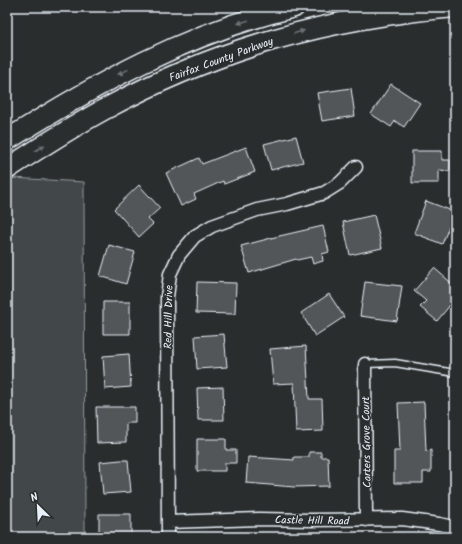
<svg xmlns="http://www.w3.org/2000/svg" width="462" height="544" font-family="Kalam,sans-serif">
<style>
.green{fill:#424648;stroke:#959ca0}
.building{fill:#535759;stroke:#e8f1f8}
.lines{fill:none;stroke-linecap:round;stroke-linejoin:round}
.service-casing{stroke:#e8f1f8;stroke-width:9}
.minor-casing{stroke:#e8f1f8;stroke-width:15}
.trunk-casing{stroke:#e8f1f8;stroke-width:23}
.service{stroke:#2a2d2e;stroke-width:6}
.minor{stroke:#2a2d2e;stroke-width:12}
.trunk{stroke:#2a2d2e;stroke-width:20}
.oneway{fill:#6c7275}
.labels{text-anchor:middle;stroke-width:3;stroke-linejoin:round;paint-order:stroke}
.street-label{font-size:11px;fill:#e8f1f8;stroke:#2a2d2e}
</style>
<rect width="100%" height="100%" fill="#2a2d2e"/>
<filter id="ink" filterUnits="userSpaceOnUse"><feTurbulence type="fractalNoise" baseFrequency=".025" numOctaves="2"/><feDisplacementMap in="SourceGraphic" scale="8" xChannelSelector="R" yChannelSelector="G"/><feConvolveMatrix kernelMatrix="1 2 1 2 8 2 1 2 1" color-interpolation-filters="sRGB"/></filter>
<g filter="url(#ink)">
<!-- green -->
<path class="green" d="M 12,178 L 84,182 L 85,537 L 7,537 L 7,181 Z"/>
<!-- building -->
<path class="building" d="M 391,84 L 420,103 L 404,127 L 395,121 L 391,127 L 371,114 Z
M 351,88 L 355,116 L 322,121 L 317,93 Z
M 296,136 L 303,162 L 271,170 L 264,144 Z
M 246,147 L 255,172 L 224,184 L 223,181 L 194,194 L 196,199 L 181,206 L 166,173 L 199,158 L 202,164 Z
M 412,151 L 442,151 L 442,160 L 450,160 L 450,171 L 439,170 L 439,183 L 412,183 Z
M 139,185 L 160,208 L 148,219 L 153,224 L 139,237 L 114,209 Z
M 426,201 L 455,212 L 442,244 L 414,233 Z
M 374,215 L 382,248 L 350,255 L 343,222 Z
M 323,226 L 329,252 L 322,254 L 323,261 L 313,264 L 311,257 L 297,260 L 296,259 L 249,273 L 241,246 L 275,237 Z
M 109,245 L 135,252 L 126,284 L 100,276 Z
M 434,268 L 455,286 L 455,299 L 437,321 L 420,307 L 426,301 L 414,291 Z
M 197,282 L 236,283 L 235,314 L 196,313 Z
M 365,282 L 402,286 L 397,321 L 360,316 Z
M 329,294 L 344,317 L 315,336 L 301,313 Z
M 103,302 L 130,302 L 130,334 L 103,334 Z
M 224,334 L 227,367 L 197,369 L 195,336 Z
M 306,346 L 309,399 L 322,399 L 323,431 L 296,432 L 294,383 L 273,384 L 270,349 Z
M 129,354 L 131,387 L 105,389 L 103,356 Z
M 223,387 L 224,420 L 198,420 L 197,388 Z
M 424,402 L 426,451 L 431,450 L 431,472 L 423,472 L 423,483 L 394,483 L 394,451 L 400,451 L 398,403 Z
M 96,407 L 135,407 L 135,423 L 126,423 L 126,442 L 97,443 Z
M 197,439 L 226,439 L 226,450 L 236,450 L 236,463 L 225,463 L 225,471 L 197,471 Z
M 309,452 L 321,452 L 321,457 L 328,457 L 329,486 L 294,487 L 246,483 L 248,457 L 294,460 L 294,457 L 309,457 Z
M 121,460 L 128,460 L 131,492 L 103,494 L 100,462 Z
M 99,514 L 131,514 L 131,537 L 99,536 Z"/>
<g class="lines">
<defs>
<path id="service" d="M 365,364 L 395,363 L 455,373"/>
<path id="minor" d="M 365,364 L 366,520
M 168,522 L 259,519 L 311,520 L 402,519 L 439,524 L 455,527
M 168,537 L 167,297 L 170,274 L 179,255 L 195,236 L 212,226 L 257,210 L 287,204 L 324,193 L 340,183 L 356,167"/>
<path id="trunk" d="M 7,140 C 99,82 187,33 294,7
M 7,169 C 39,148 72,127 105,109 C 216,49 330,17 455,7"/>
</defs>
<!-- service casing -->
<use href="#service" class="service-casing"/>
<!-- minor casing -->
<use href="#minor" class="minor-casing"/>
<!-- trunk casing -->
<use href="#trunk" class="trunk-casing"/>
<!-- service -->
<use href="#service" class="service"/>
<!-- minor -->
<use href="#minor" class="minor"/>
<!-- trunk -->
<use href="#trunk" class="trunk"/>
</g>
<!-- one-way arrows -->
<defs><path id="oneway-solid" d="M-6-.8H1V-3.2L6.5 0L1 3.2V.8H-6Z"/></defs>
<g class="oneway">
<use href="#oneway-solid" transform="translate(243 22) rotate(162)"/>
<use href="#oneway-solid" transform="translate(299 32) rotate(-16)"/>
<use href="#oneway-solid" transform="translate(123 72) rotate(154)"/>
<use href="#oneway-solid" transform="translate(40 148) rotate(-32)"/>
</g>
</g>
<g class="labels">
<!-- street labels -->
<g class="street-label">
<text transform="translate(221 59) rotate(-20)" y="4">Fairfax County Parkway</text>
<text transform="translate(168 317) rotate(-89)" y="4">Red Hill Drive</text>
<text transform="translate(366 442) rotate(-91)" y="4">Carters Grove Court</text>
<text transform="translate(312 520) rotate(1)" y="4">Castle Hill Road</text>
</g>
</g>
<!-- margin -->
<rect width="462" height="544" fill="none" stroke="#2a2d2e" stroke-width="24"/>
<rect x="12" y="12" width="438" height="520" fill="none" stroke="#e8f1f8" stroke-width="1.5" filter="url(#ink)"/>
<!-- north arrow -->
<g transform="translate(38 506) rotate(336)" stroke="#2a2d2e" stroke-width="3" paint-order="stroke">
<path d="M0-3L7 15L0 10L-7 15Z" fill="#e8f1f8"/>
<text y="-6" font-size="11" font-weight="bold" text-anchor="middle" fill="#e8f1f8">N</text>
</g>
</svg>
